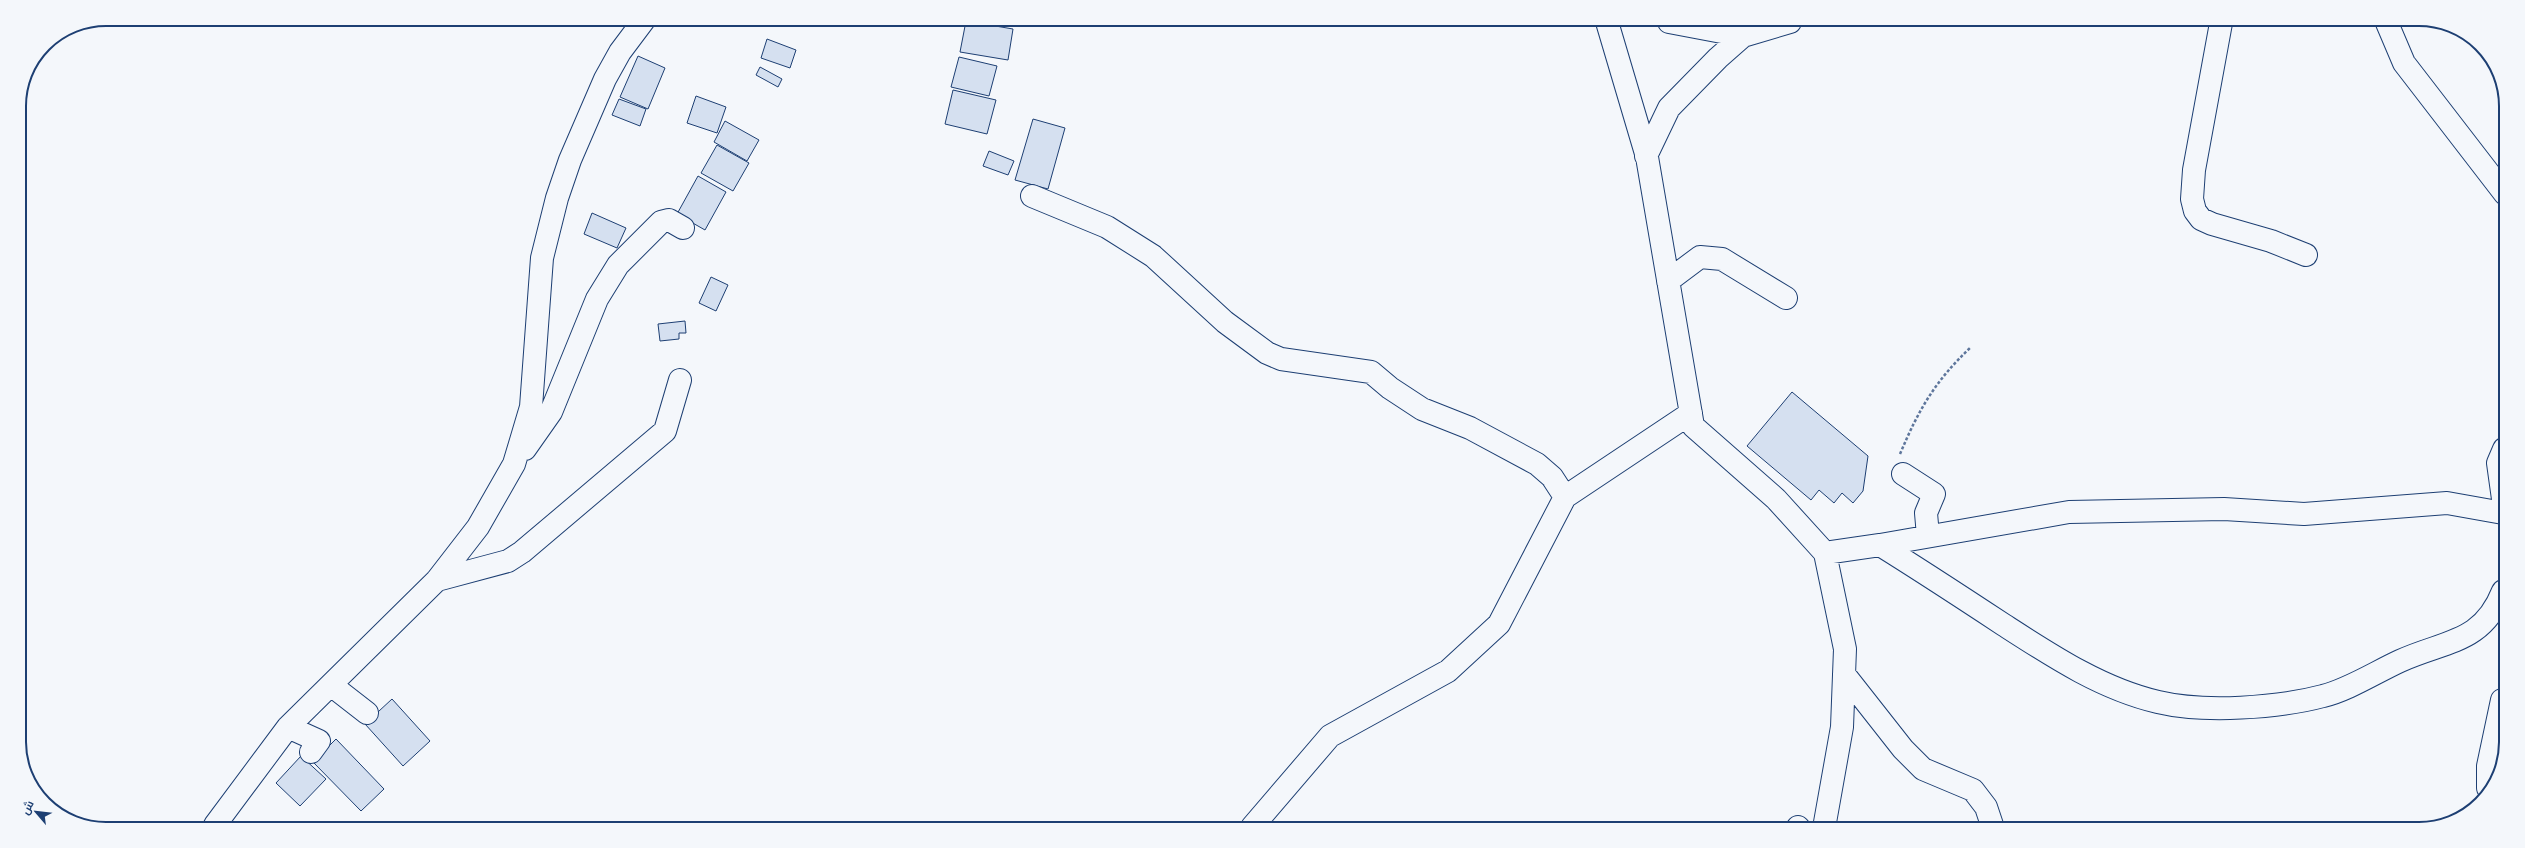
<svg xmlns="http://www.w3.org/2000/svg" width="2525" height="848" font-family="'Titillium Web',Cairo,sans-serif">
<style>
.building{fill:#d5e0f0;stroke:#1d3f73}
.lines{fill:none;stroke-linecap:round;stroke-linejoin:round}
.minor-casing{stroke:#1d3f73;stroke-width:24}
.path{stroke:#5e769c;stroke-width:2.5;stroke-dasharray:3 2;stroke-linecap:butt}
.minor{stroke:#f4f7fb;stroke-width:22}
.rim{fill:none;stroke:#1d3f73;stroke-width:2}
</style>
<rect width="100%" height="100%" fill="#f4f7fb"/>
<!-- building -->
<path class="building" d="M 966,21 L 1013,29 L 1008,60 L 960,52 Z
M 767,39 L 796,50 L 790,68 L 761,58 Z
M 638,56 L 665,68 L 648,109 L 620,97 Z
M 959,57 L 997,66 L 989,96 L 951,87 Z
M 760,67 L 782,79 L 778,87 L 756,75 Z
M 953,90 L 996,100 L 987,134 L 945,124 Z
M 696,96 L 726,107 L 717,133 L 687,123 Z
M 619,99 L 646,109 L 640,126 L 612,115 Z
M 1033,119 L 1065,128 L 1048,189 L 1015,180 Z
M 725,121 L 759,140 L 747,161 L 714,142 Z
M 717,145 L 749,163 L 733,191 L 701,173 Z
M 989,151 L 1014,161 L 1008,175 L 983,166 Z
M 698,176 L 726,192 L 705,230 L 677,214 Z
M 592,213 L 626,228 L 617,248 L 584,234 Z
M 711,277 L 728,285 L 716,311 L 699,303 Z
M 685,321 L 686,333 L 679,333 L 679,339 L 660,341 L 658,324 Z
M 1792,392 L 1868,456 L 1863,491 L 1853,503 L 1842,493 L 1834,503 L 1819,490 L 1811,500 L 1747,446 Z
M 392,699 L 430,741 L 403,766 L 365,724 Z
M 336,739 L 384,789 L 361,811 L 313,762 Z
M 301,756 L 326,779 L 300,806 L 276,783 Z"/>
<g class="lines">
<defs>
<path id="minor" d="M 1607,22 L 1647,157 L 1693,426 L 1776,499 L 1825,553 L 1845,649 L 1842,727 L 1824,828
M 1669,22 L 1743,36
M 2221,23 L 2194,170 L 2192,199 L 2195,211 L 2201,219 L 2212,224 L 2271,241 L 2306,255
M 2387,23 L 2404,63 L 2505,194
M 1646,156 L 1669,108 L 1718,58 L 1743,36 L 1790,22
M 1032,196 L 1107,227 L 1153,256 L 1225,322 L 1267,353 L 1281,359 L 1371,372 L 1390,388 L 1422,409 L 1470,428 L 1537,464 L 1552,477 L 1565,497
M 1668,281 L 1700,257 L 1722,259 L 1786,298
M 525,449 L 551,412 L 597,299 L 618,265 L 661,222 L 669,220 L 683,228
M 1903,474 L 1934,494 L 1926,513 L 1928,536
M 2503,499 L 2498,463 L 2504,449
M 1880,545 L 2069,512 L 2224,509 L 2304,514 L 2447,503 L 2503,513
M 1825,553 L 1880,545 C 1922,571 1963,598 2004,625 C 2052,656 2102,689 2158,702 C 2204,713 2278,708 2323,696 C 2348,690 2376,672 2400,661 C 2446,640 2482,644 2503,591
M 437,580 L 508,561 L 522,552 L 665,431 L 680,380
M 1844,674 L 1903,749 L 1923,769 L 1973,790 L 1986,807 L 1993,828
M 331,685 L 367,713
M 288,727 L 319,741 L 311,752
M 2488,788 L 2488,766 L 2502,700
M 215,825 L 288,727 L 437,580 L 478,527 L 514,464 L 531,407 L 542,258 L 557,198 L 570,160 L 605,79 L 620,52 L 644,20
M 1252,827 L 1330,736 L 1448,671 L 1499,624 L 1565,497 L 1691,413
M 1798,827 L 1799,828"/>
</defs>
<!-- minor casing -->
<use href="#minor" class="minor-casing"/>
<!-- path -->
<path class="path" d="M 1900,454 C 1919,409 1935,381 1971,347"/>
<!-- minor -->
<use href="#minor" class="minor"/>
</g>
<!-- crop -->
<path d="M0 0H2525V848H0ZM106 26H2419A80 80 0 0 1 2499 106V742A80 80 0 0 1 2419 822H106A80 80 0 0 1 26 742V106A80 80 0 0 1 106 26Z" fill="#f4f7fb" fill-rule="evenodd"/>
<path class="rim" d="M106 26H2419A80 80 0 0 1 2499 106V742A80 80 0 0 1 2419 822H106A80 80 0 0 1 26 742V106A80 80 0 0 1 106 26Z"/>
<!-- north arrow -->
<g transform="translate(36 812) rotate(298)" stroke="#f4f7fb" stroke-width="3" paint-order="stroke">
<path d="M0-3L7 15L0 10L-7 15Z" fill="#1d3f73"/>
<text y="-6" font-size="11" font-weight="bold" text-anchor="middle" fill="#1d3f73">ش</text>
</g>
</svg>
